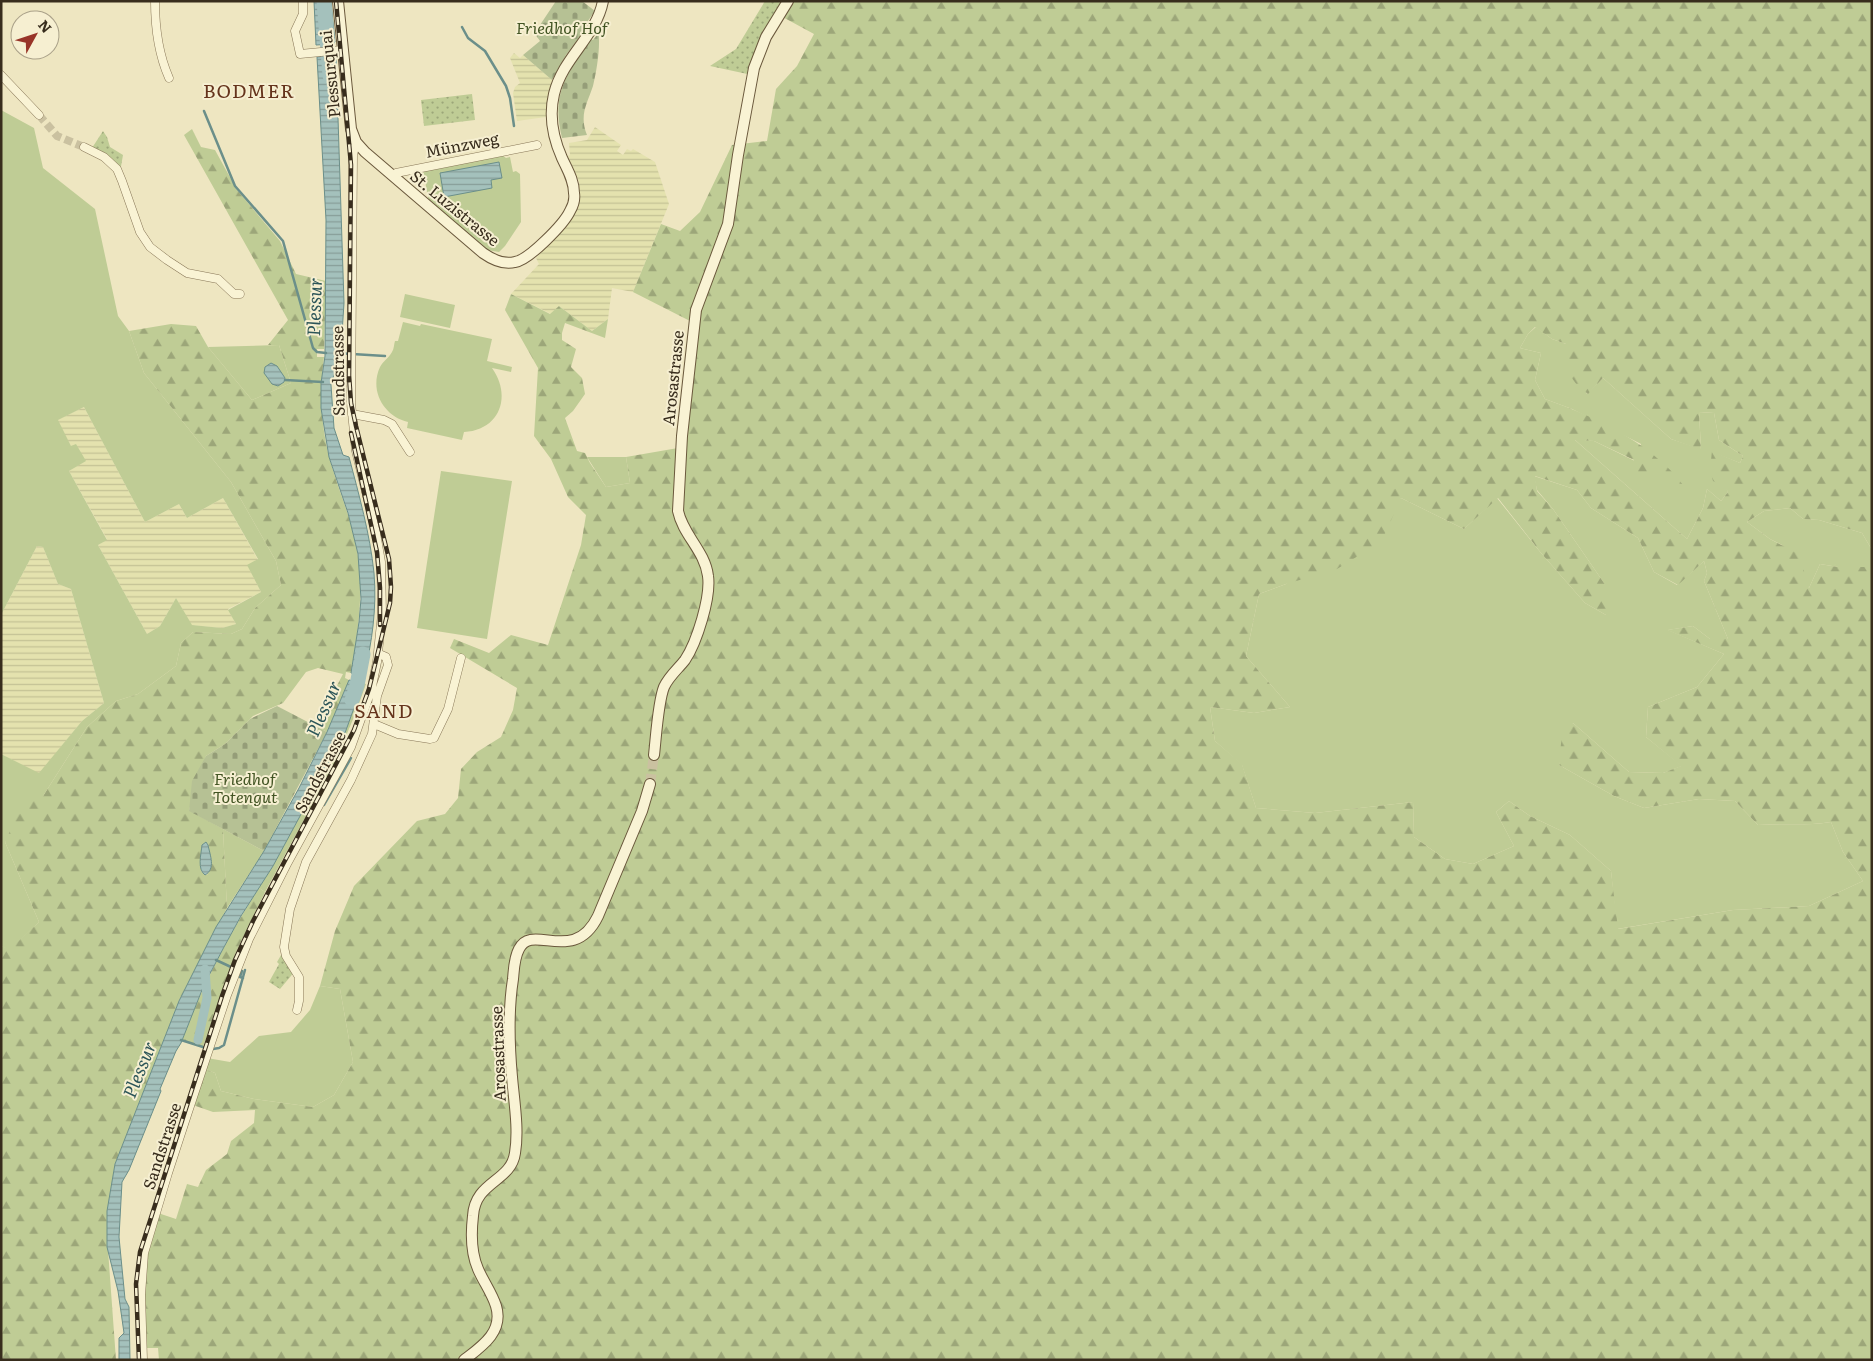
<svg xmlns="http://www.w3.org/2000/svg" width="1873" height="1361" font-family="Literata,serif">
<style>
.farmland{fill:url(#farmland-rules)}
.grass{fill:#bfcc95;fill-rule:evenodd}
.forest{fill:url(#forest-firs);fill-rule:evenodd}
.cemetery{fill:url(#cemetery-stones)}
.park{fill:url(#park-dots)}
.water{fill:url(#water-rules);stroke:#6b8f8a}
.lines{fill:none;stroke-linecap:round;stroke-linejoin:round}
.stream{stroke:#6b8f8a;stroke-width:2.5}
.canal{stroke:#a4c1bc;stroke-width:9}
.river{stroke:#a4c1bc;stroke-width:15}
.street-tunnel{stroke:#cac1a0;stroke-width:8;stroke-dasharray:8 4;stroke-linecap:butt}
.secondary-tunnel{stroke:#cac1a0;stroke-width:10;stroke-dasharray:10 5;stroke-linecap:butt}
.street-casing{stroke:#887758;stroke-width:9}
.secondary-casing{stroke:#6a583c;stroke-width:12}
.street{stroke:#f9f3d4;stroke-width:8}
.secondary{stroke:#f9f3d4;stroke-width:10}
.rail-casing{stroke:#382d1d;stroke-width:4.5}
.rail{stroke:#f6efd1;stroke-width:2.5;stroke-dasharray:8;stroke-linecap:butt}
.labels{text-anchor:middle;stroke-width:4;stroke-linejoin:round;paint-order:stroke}
.park-label{font-size:16px;font-style:italic;fill:#425423;stroke:#f6efd1}
.street-label{font-size:16px;fill:#382d1d;stroke:#f6efd1}
.water-label{font-size:18px;font-style:italic;fill:#2c5558;stroke:#f6efd1}
.quarter-label{font-size:19px;letter-spacing:1px;fill:#65341c;stroke:#f6efd1}
</style>
<defs>
<pattern id="farmland-rules" width="6" height="5" patternUnits="userSpaceOnUse" patternTransform="scale(1.25)"><rect width="6" height="5" fill="#e4e2ae"/><path d="M0 2.5h6" fill="none" stroke="#c4c295"/></pattern>
<pattern id="forest-firs" width="22" height="20" patternUnits="userSpaceOnUse" patternTransform="scale(1.25)"><rect width="22" height="20" fill="#bfcc95"/><path d="M5 1l3.5 6h-7zM16 11l3.5 6h-7z" fill="#9ca679"/></pattern>
<pattern id="cemetery-stones" width="16" height="16" patternUnits="userSpaceOnUse" patternTransform="scale(1.25)"><rect width="16" height="16" fill="#b6c194"/><path d="M2 7V4a2 2 0 0 1 4 0v3zM10 15v-3a2 2 0 0 1 4 0v3z" fill="#959d78"/></pattern>
<pattern id="park-dots" width="8" height="8" patternUnits="userSpaceOnUse" patternTransform="scale(1.25)"><rect width="8" height="8" fill="#bfcc95"/><path d="M2 2h.1M6 6h.1" fill="none" stroke="#9ca679" stroke-width="1.8" stroke-linecap="round"/></pattern>
<pattern id="water-rules" width="6" height="5" patternUnits="userSpaceOnUse" patternTransform="scale(1.25)"><rect width="6" height="5" fill="#a4c1bc"/><path d="M0 2.5h6" fill="none" stroke="#879d98"/></pattern>
</defs>
<rect width="100%" height="100%" fill="#eee6c1"/>
<!-- farmland -->
<path class="farmland" d="M 514,53 L 520,58 L 523,55 L 552,80 L 547,105 L 546,117 L 517,121 L 513,93 L 515,87 L 520,83 L 510,58 Z
M 595,127 L 621,145 L 617,151 L 623,155 L 627,149 L 631,151 L 633,149 L 655,162 L 669,204 L 633,292 L 612,288 L 608,319 L 592,331 L 559,306 L 551,314 L 511,294 L 539,264 L 536,258 L 575,213 L 579,201 L 579,182 L 568,156 L 570,155 L 569,143 L 587,140 Z
M 84,407 L 145,522 L 179,504 L 187,518 L 223,498 L 258,560 L 248,566 L 261,592 L 228,609 L 236,624 L 222,628 L 191,625 L 176,598 L 160,626 L 147,634 L 98,545 L 107,539 L 69,471 L 85,461 L 71,446 L 57,420 Z
M 37,546 L 43,547 L 58,584 L 71,589 L 104,703 L 82,721 L 39,774 L 1,754 L 1,615 Z"/>
<!-- grass -->
<path class="grass" d="M 1,110 L 34,128 L 43,168 L 95,209 L 118,316 L 129,331 L 144,373 L 231,482 L 276,561 L 281,585 L 255,608 L 242,629 L 231,634 L 193,632 L 181,643 L 176,666 L 138,694 L 116,701 L 87,727 L 43,796 L 5,842 L 39,922 L 10,950 L 1,946 L 1,754 L 39,773 L 82,721 L 104,703 L 71,589 L 58,584 L 43,547 L 37,546 L 1,615 ZM 84,407 L 145,522 L 179,504 L 187,518 L 223,498 L 258,559 L 247,565 L 261,592 L 228,610 L 236,624 L 222,628 L 192,625 L 176,598 L 160,626 L 147,634 L 98,545 L 107,540 L 69,471 L 86,461 L 76,444 L 71,446 L 58,420 Z
M 502,155 L 506,158 L 510,157 L 513,172 L 516,171 L 520,174 L 521,222 L 505,246 L 499,252 L 487,250 L 429,202 L 423,170 Z
M 405,294 L 455,305 L 450,328 L 400,317 Z
M 403,322 L 420,326 L 421,324 L 492,339 L 487,361 L 512,367 L 511,372 L 492,368 C 512,396 500,430 464,432 L 462,440 L 407,428 L 408,422 C 384,416 369,391 380,367 C 383,361 389,358 392,352 C 394,349 394,344 395,341 L 398,341 Z
M 1536,327 L 1552,339 L 1566,344 L 1587,394 L 1603,378 L 1671,439 L 1701,449 L 1699,412 L 1714,413 L 1719,440 L 1743,456 L 1740,463 L 1712,452 L 1728,492 L 1721,501 L 1707,489 L 1703,508 L 1687,539 L 1574,439 L 1594,441 L 1635,461 L 1641,444 L 1572,409 L 1545,399 L 1535,380 L 1541,353 L 1520,348 L 1528,334 Z
M 279,345 L 291,383 L 252,400 L 208,347 Z
M 587,457 L 626,457 L 630,483 L 606,487 Z
M 441,471 L 512,481 L 487,639 L 417,628 Z
M 1534,476 L 1577,490 L 1591,508 L 1638,538 L 1654,572 L 1677,585 L 1704,561 L 1707,573 L 1704,581 L 1728,639 L 1710,639 L 1693,626 L 1668,630 L 1724,654 L 1697,687 L 1648,707 L 1646,737 L 1682,766 L 1663,773 L 1629,772 L 1573,723 L 1559,765 L 1614,796 L 1644,808 L 1699,799 L 1735,801 L 1758,825 C 1783,823 1807,826 1831,822 L 1843,852 L 1863,881 L 1809,906 L 1733,910 L 1617,929 L 1611,871 L 1570,835 L 1530,816 L 1509,801 L 1496,812 L 1514,846 L 1473,864 L 1445,859 L 1414,837 L 1413,802 L 1315,813 L 1256,808 L 1242,765 L 1215,741 L 1210,707 L 1254,713 L 1290,707 L 1246,656 L 1259,594 L 1286,584 L 1401,498 L 1464,529 L 1497,498 L 1541,553 L 1585,603 L 1606,615 L 1604,583 L 1553,509 L 1537,490 Z
M 1790,508 L 1803,519 L 1819,520 L 1862,533 L 1872,550 L 1871,567 L 1838,567 L 1820,564 L 1809,588 L 1782,545 L 1770,539 L 1747,522 L 1764,511 Z
M 363,683 L 366,684 L 356,712 L 341,748 L 342,749 L 265,892 L 259,888 L 273,866 L 345,733 Z
M 223,829 L 264,851 L 227,908 Z
M 320,986 L 340,989 L 353,1062 L 334,1095 L 313,1107 L 254,1099 L 221,1091 L 215,1073 L 203,1068 L 207,1058 L 230,1062 L 259,1036 L 291,1032 L 310,1010 Z"/>
<!-- forest -->
<path class="forest" d="M 788,1 L 1872,1 L 1872,550 L 1862,533 L 1819,520 L 1803,519 L 1790,508 L 1764,511 L 1747,522 L 1770,539 L 1799,554 L 1809,588 L 1820,564 L 1838,567 L 1871,567 L 1872,558 L 1872,1360 L 159,1360 L 158,1348 L 143,1348 L 141,1277 L 155,1212 L 176,1219 L 187,1184 L 198,1187 L 206,1170 L 227,1154 L 231,1141 L 254,1123 L 255,1110 L 213,1112 L 190,1104 L 203,1068 L 215,1073 L 221,1091 L 254,1099 L 313,1107 L 334,1095 L 353,1062 L 340,989 L 320,986 L 335,931 L 354,886 L 417,821 L 445,814 L 458,798 L 461,769 L 477,752 L 501,737 L 513,710 L 517,688 L 450,648 L 454,639 L 489,653 L 511,635 L 548,645 L 581,545 L 586,515 L 568,497 L 551,459 L 534,436 L 538,368 L 505,310 L 511,294 L 550,314 L 559,306 L 592,331 L 608,319 L 605,338 L 565,323 L 562,333 L 562,340 L 576,349 L 571,367 L 582,378 L 585,394 L 573,411 L 565,418 L 577,451 L 585,453 L 590,463 L 606,487 L 630,483 L 626,457 L 678,448 L 690,321 L 633,292 L 661,224 L 680,231 L 700,212 L 732,145 L 767,141 L 776,89 L 797,66 L 814,34 L 779,15 ZM 1535,327 L 1552,339 L 1566,344 L 1560,362 L 1577,385 L 1588,394 L 1603,378 L 1671,439 L 1701,450 L 1699,412 L 1714,413 L 1719,440 L 1743,456 L 1740,463 L 1712,451 L 1710,469 L 1713,481 L 1725,487 L 1728,492 L 1721,501 L 1707,489 L 1703,508 L 1687,539 L 1575,440 L 1594,441 L 1634,460 L 1633,470 L 1650,481 L 1657,475 L 1685,500 L 1691,496 C 1659,446 1599,418 1545,399 L 1535,380 L 1541,353 L 1520,348 L 1528,334 ZM 1535,476 L 1577,490 L 1591,508 L 1638,538 L 1654,572 L 1678,585 L 1704,561 L 1707,573 L 1704,581 L 1728,639 L 1710,639 L 1693,626 L 1667,630 L 1724,654 L 1697,687 L 1648,707 L 1646,737 L 1681,766 L 1663,773 L 1629,772 L 1573,723 L 1562,733 L 1559,765 L 1614,796 L 1644,808 L 1699,799 L 1735,801 L 1758,825 C 1782,823 1806,826 1831,822 L 1843,852 L 1863,881 L 1809,906 L 1733,910 L 1618,929 L 1611,871 L 1570,835 L 1530,816 L 1509,801 L 1496,812 L 1514,846 L 1473,864 L 1445,859 L 1414,837 L 1413,802 L 1315,813 L 1256,808 L 1242,764 L 1215,741 L 1210,707 L 1254,713 L 1290,707 L 1246,656 L 1259,594 L 1286,584 L 1337,569 L 1382,541 L 1401,498 L 1464,529 L 1498,498 L 1541,553 L 1585,603 L 1606,615 L 1610,596 L 1604,583 L 1553,509 L 1537,491 Z
M 192,129 L 201,147 L 215,150 L 237,190 L 280,241 L 296,274 L 326,281 L 324,349 L 317,349 L 317,357 L 324,357 C 319,395 321,433 333,470 C 340,494 350,516 355,540 C 365,584 359,628 351,673 L 346,672 L 345,678 L 349,680 L 327,732 L 316,726 L 343,674 L 318,668 L 306,672 L 283,703 L 253,716 L 225,744 L 206,756 L 189,810 L 223,829 L 227,908 L 179,1001 L 115,1164 L 107,1211 L 107,1236 L 116,1360 L 1,1360 L 1,946 L 10,949 L 39,922 L 5,842 L 26,796 L 43,796 L 87,727 L 116,701 L 138,694 L 176,666 L 181,643 L 193,632 L 231,634 L 242,629 L 255,608 L 281,585 L 276,561 L 231,482 L 144,373 L 129,331 L 171,324 L 196,326 L 208,347 L 252,400 L 291,383 L 279,345 L 268,345 L 288,320 L 184,135 ZM 207,843 L 211,866 L 207,875 L 201,871 L 202,845 Z
M 259,888 L 265,892 L 236,952 L 203,1047 L 182,1040 C 202,986 228,936 259,888 Z"/>
<!-- cemetery -->
<path class="cemetery" d="M 556,1 L 582,1 L 595,11 L 585,25 L 587,27 L 566,55 L 552,80 L 523,55 L 540,41 L 535,34 L 537,33 L 536,31 Z
M 598,28 C 601,45 597,69 593,86 C 587,104 579,115 587,135 L 562,138 C 551,93 567,75 590,38 L 593,40 L 597,35 L 594,33 Z
M 277,706 L 327,732 L 264,851 L 189,811 L 192,781 L 206,756 L 225,744 L 250,719 Z"/>
<!-- park -->
<path class="park" d="M 765,1 L 788,1 L 752,75 L 710,66 L 736,49 Z
M 472,94 L 475,120 L 424,126 L 421,100 Z
M 103,131 L 107,137 L 110,147 L 123,155 L 120,172 L 92,148 Z
M 284,950 L 296,970 L 280,989 L 269,982 L 279,964 L 277,962 Z"/>
<!-- water -->
<path class="water" d="M 314,1 L 331,1 L 335,42 L 333,44 L 316,45 Z
M 334,55 L 336,56 L 344,303 L 341,349 L 331,385 L 334,428 L 343,455 L 349,457 C 359,495 370,534 374,573 C 377,608 372,642 364,676 L 351,673 L 359,622 L 361,599 L 358,554 L 348,513 L 329,457 L 321,408 L 321,383 L 325,356 L 326,220 L 317,57 Z
M 499,162 L 502,178 L 491,180 L 492,188 L 444,197 L 440,173 Z
M 271,363 L 277,366 L 285,378 L 284,382 L 278,386 L 272,384 L 264,373 L 265,367 Z
M 349,680 L 363,683 L 345,733 L 273,866 L 241,916 L 224,947 L 204,985 L 181,1043 L 176,1051 L 160,1089 L 161,1091 L 129,1170 L 122,1182 L 119,1237 L 125,1299 L 129,1307 L 130,1360 L 119,1360 L 119,1338 L 124,1333 L 118,1291 L 107,1247 L 107,1211 L 115,1164 L 179,1001 L 216,927 L 264,851 L 299,788 L 327,732 Z
M 206,842 L 208,845 C 210,855 216,869 205,875 C 197,869 201,855 202,845 Z"/>
<g class="lines">
<!-- stream -->
<path class="stream" d="M 462,27 L 468,38 L 485,51 L 506,86 L 510,98 L 514,126
M 204,111 L 235,186 L 283,241 L 313,348 L 317,352 L 326,353
M 336,353 L 385,356
M 285,380 L 323,382
M 333,747 L 339,753
M 324,805 L 351,758
M 216,960 L 231,967
M 239,970 L 242,971 L 240,977 L 243,978
M 181,1040 L 203,1047
M 213,1049 L 219,1048 L 224,1045 L 245,970"/>
<!-- canal -->
<path class="canal" d="M 198,1040 L 207,998 L 205,969"/>
<!-- river -->
<path class="river" d="M 324,1 L 330,76
M 352,700 L 357,685 L 363,654"/>
<!-- street-tunnel -->
<path class="street-tunnel" d="M 39,115 L 57,136 L 84,147"/>
<!-- secondary-tunnel -->
<path class="secondary-tunnel" d="M 650,784 L 654,755"/>
<defs>
<path id="street" d="M 155,1 C 155,28 158,53 169,78
M 303,1 L 303,14 L 295,31 L 300,54 L 342,50
M 1,75 L 39,115
M 84,147 L 104,157 L 117,169 L 122,181 L 140,232 L 150,247 L 167,260 L 187,273 L 218,279 L 234,294 L 240,294
M 393,176 L 396,173 L 537,145
M 352,414 L 384,420 L 392,424 L 410,452
M 374,724 L 398,734 L 430,739 L 434,738 L 448,709 L 461,658
M 297,1010 L 299,1001 L 299,977 L 286,956 L 284,947 L 290,909 L 306,862 L 351,780 L 372,734 L 377,696 L 388,665 L 386,657 L 379,654
M 143,1360 L 141,1295 L 144,1253 L 168,1173 L 188,1112 L 227,995 L 249,939 L 288,862 L 351,747 L 371,691 L 377,662 L 382,614 L 381,562 L 376,533 L 356,451 L 351,403 L 353,155 L 356,142"/>
<path id="secondary" d="M 338,1 L 351,129 L 356,142 L 365,152 L 483,253 C 493,260 504,265 515,262 C 529,260 564,224 570,211 C 573,206 575,199 574,193 C 574,180 567,169 562,158 C 553,138 549,115 554,94 C 563,57 596,37 603,1
M 654,755 C 656,738 658,702 664,687 C 669,676 678,669 685,660 C 697,642 711,597 708,576 C 705,551 683,535 678,511 L 682,436 L 696,310 L 728,224 L 738,155 L 754,68 L 766,37 L 788,1
M 464,1360 C 481,1347 504,1332 496,1306 C 492,1293 483,1281 478,1269 C 471,1253 471,1233 473,1216 C 475,1181 511,1182 515,1153 C 519,1129 514,1101 512,1077 C 509,1044 508,1011 513,979 C 514,969 514,958 519,949 C 532,922 574,966 598,916 L 642,811 L 650,784"/>
</defs>
<!-- street casing -->
<use href="#street" class="street-casing"/>
<!-- secondary casing -->
<use href="#secondary" class="secondary-casing"/>
<!-- street -->
<use href="#street" class="street"/>
<!-- secondary -->
<use href="#secondary" class="secondary"/>
<defs>
<path id="rail" d="M 336,1 L 351,165 L 349,381
M 351,433 L 377,552 L 380,588 L 380,625
M 139,1360 L 136,1284 L 140,1252 L 222,996 L 235,960 L 253,921 L 354,730 L 369,689 L 390,603 L 391,587 L 389,559 L 356,426 L 351,403 L 349,375"/>
</defs>
<!-- rail casing -->
<use href="#rail" class="rail-casing"/>
<!-- rail -->
<use href="#rail" class="rail"/>
</g>
<g class="labels">
<!-- park labels -->
<g class="park-label">
<text x="562" y="34">Friedhof Hof</text>
<text x="245" y="785">Friedhof<tspan x="245" dy="18">Totengut</tspan></text>
</g>
<!-- street labels -->
<g class="street-label">
<text transform="translate(330 74) rotate(-96)" y="6">Plessurquai</text>
<text transform="translate(462 145) rotate(-11)" y="6">Münzweg</text>
<text transform="translate(455 208) rotate(39)" y="6">St. Luzistrasse</text>
<text transform="translate(338 371) rotate(-91)" y="6">Sandstrasse</text>
<text transform="translate(673 378) rotate(-84)" y="6">Arosastrasse</text>
<text transform="translate(320 772) rotate(-62)" y="6">Sandstrasse</text>
<text transform="translate(498 1054) rotate(-92)" y="6">Arosastrasse</text>
<text transform="translate(162 1146) rotate(-72)" y="6">Sandstrasse</text>
</g>
<!-- water labels -->
<g class="water-label">
<text transform="translate(315 307) rotate(-88)" y="6">Plessur</text>
<text transform="translate(324 709) rotate(-66)" y="6">Plessur</text>
<text transform="translate(140 1070) rotate(-68)" y="6">Plessur</text>
</g>
<!-- quarter labels -->
<g class="quarter-label">
<text x="249" y="98">BODMER</text>
<text x="384" y="718">SAND</text>
</g>
</g>
<!-- border -->
<rect width="1873" height="1361" fill="none" stroke="#382d1d" stroke-width="5"/>
<!-- north arrow -->
<g transform="translate(35 35) rotate(50)"><circle r="24" fill="#f6efd1" stroke="#aaa189"/>
<path d="M0-4L9 19L0 12L-9 19Z" fill="#983428"/>
<text y="-8" font-size="14" font-weight="bold" text-anchor="middle" fill="#382d1d">N</text>
</g>
</svg>
